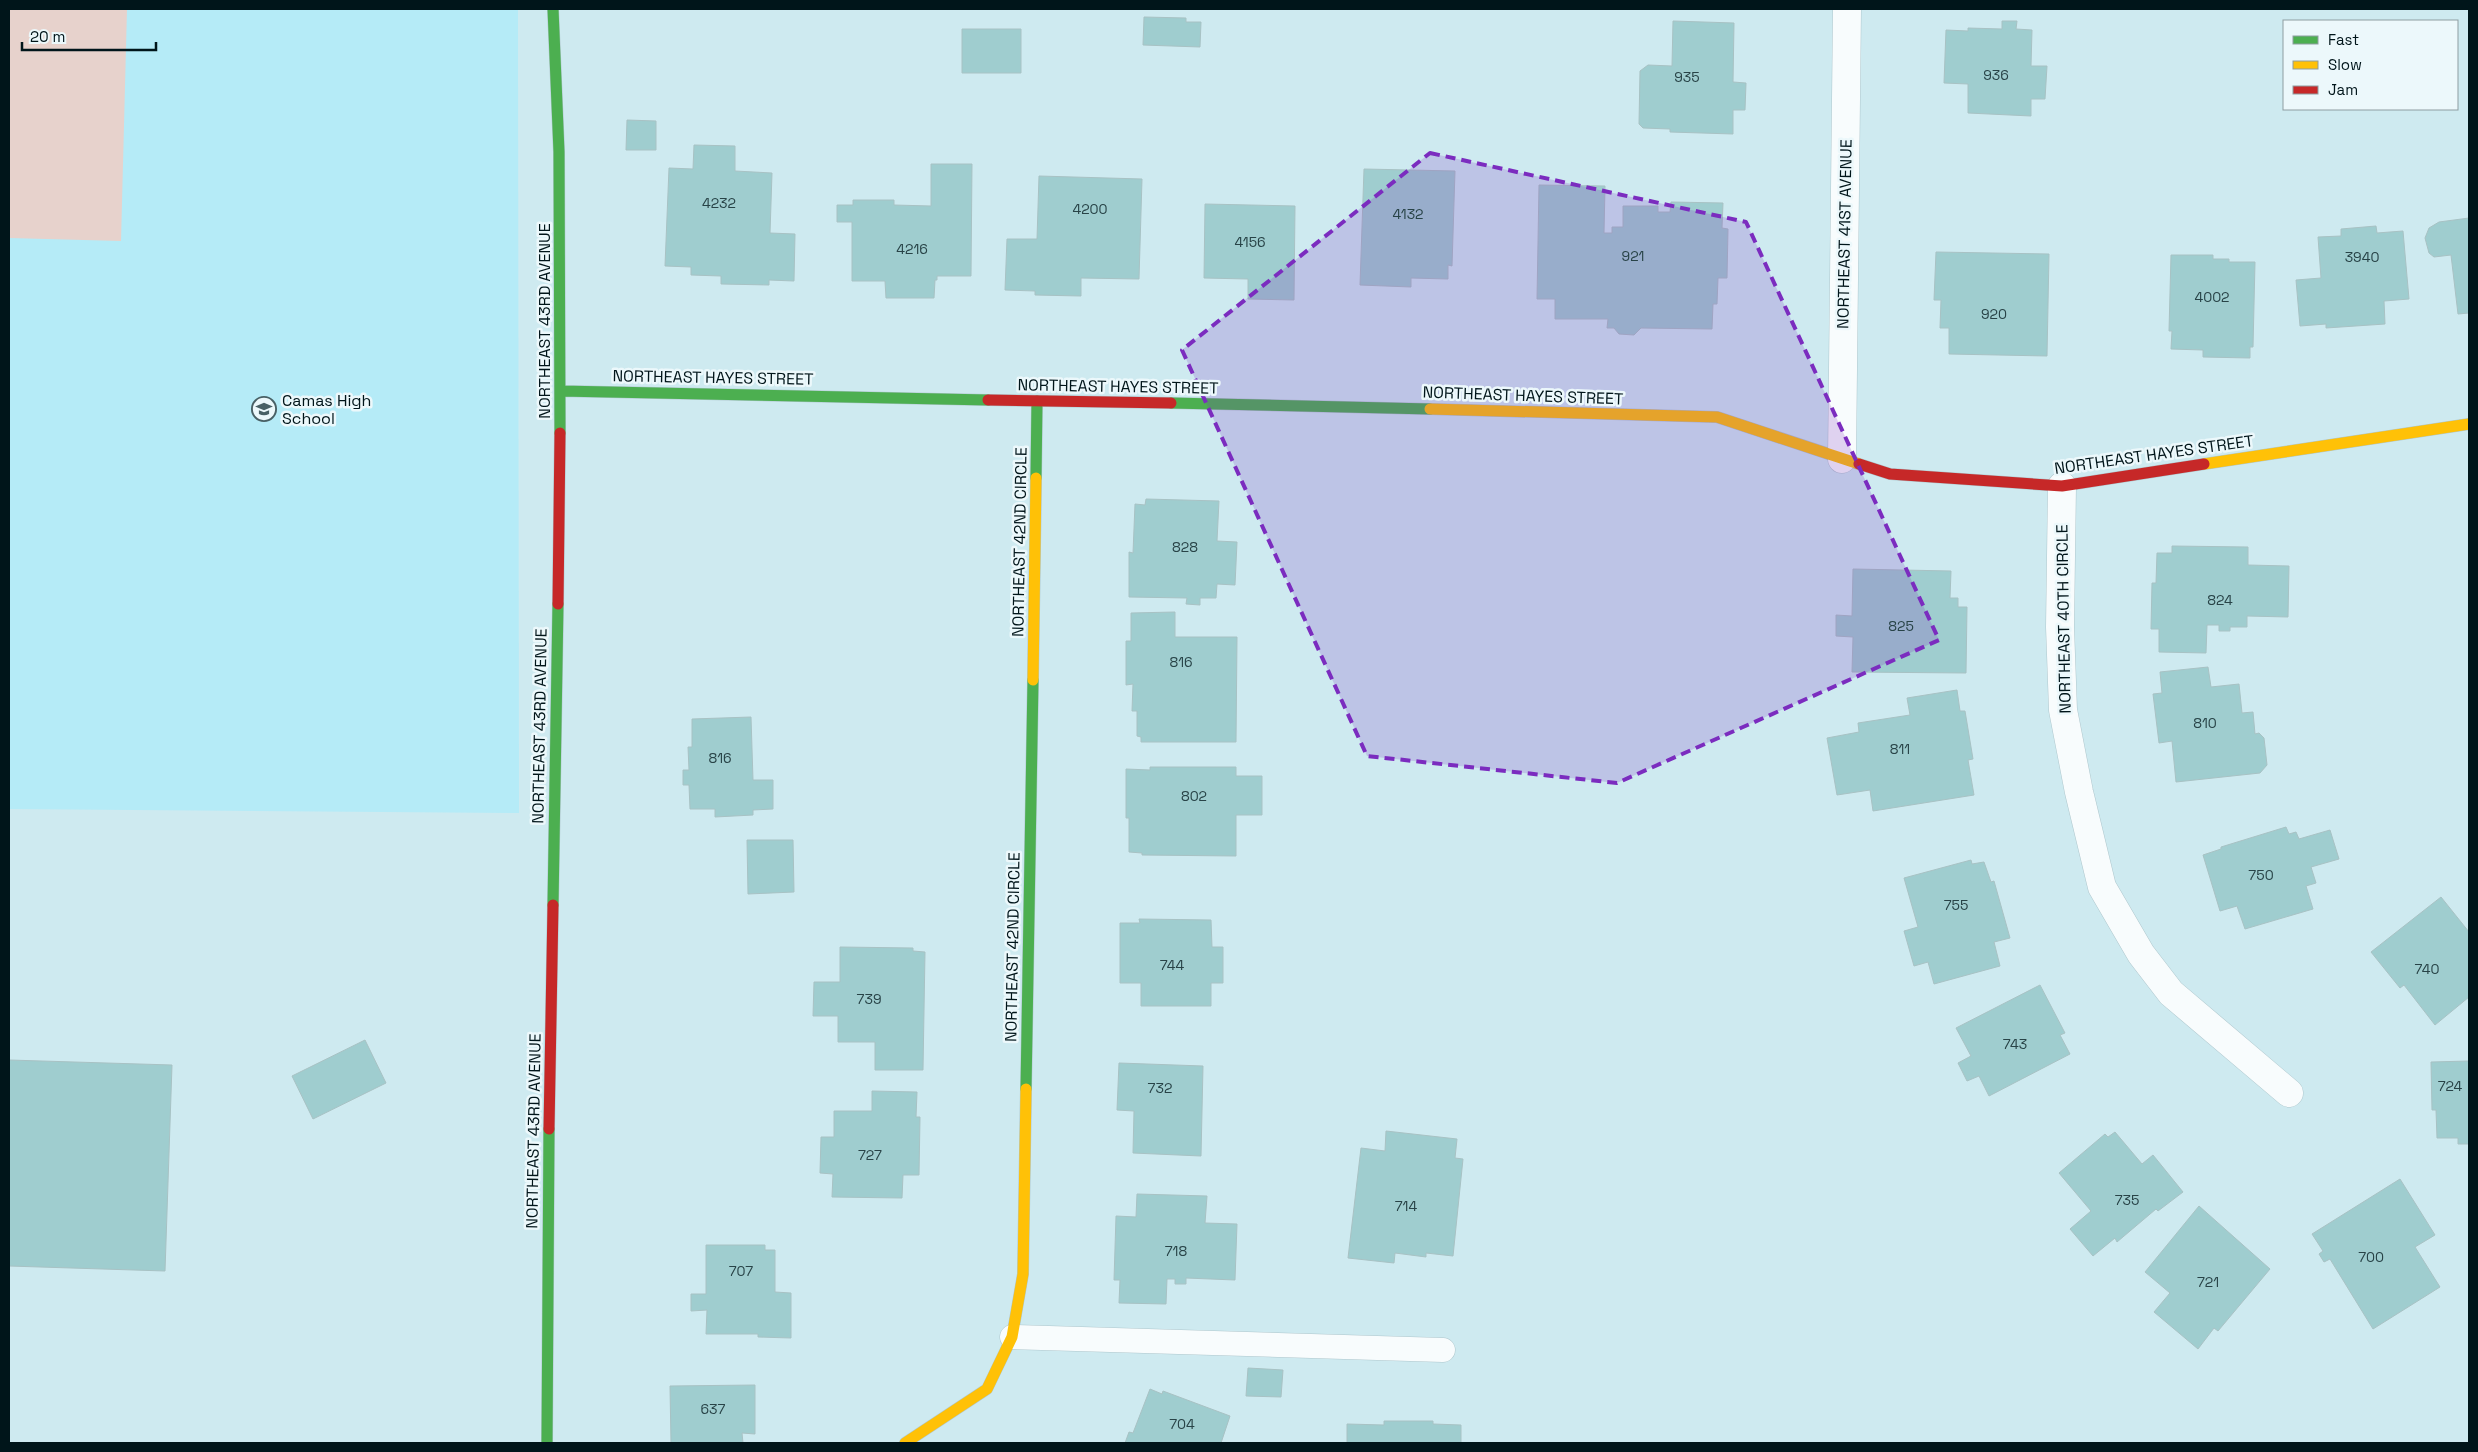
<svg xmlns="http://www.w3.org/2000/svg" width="2478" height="1452" font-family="'Space Grotesk',sans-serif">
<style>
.built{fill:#b5ebf7}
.green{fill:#e7d2cc}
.building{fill:#9fcdcf;stroke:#a8c2c4}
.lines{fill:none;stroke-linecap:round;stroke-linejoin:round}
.lane-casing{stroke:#afc7cd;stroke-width:25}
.street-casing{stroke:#afc7cd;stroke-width:29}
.fast-casing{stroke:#afc7cd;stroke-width:12}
.slow-casing{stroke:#afc7cd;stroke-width:12}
.jam-casing{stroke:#afc7cd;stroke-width:12}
.lane{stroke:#f8fcfd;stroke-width:24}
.street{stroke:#f8fcfd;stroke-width:28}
.fast{stroke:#4caf50;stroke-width:11}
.slow{stroke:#ffc107;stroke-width:11}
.jam{stroke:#c62828;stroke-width:11}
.marked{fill:#7b2cbf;fill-opacity:0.2;stroke:#7b2cbf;stroke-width:4;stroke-dasharray:10 6;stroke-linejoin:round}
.labels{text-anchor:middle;stroke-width:5;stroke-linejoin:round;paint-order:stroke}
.number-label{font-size:14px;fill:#284347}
.street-label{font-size:16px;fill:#00151a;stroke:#ecf8fb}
.poi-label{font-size:16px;fill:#00151a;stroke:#ecf8fb;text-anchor:start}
</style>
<rect width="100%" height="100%" fill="#ceeaf0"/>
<!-- built -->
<path class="built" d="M 9,9 L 518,9 L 519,813 L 9,809 Z"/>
<!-- green -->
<path class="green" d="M 9,9 L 127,9 L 121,241 L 9,238 Z"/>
<!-- building -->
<path class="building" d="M 1144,17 L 1186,18 L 1186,22 L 1201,22 L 1200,47 L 1143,45 Z
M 1673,21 L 1734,23 L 1733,82 L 1746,83 L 1745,110 L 1733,110 L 1733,134 L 1670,132 L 1670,129 L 1643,128 L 1639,124 L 1640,71 L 1648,65 L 1672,66 Z
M 2002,21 L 2017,21 L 2016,29 L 2032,30 L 2031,66 L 2047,66 L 2045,99 L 2031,99 L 2031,116 L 1968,113 L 1968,84 L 1944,83 L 1946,30 L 1968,31 L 1968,28 L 2002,29 Z
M 962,29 L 1021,29 L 1021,73 L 962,73 Z
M 627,120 L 656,121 L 656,150 L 626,150 Z
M 694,145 L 735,146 L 735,171 L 772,173 L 770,233 L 795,234 L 794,281 L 769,280 L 769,285 L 721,284 L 721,276 L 691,275 L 691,267 L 665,266 L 669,168 L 693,169 Z
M 931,164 L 972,164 L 971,276 L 937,276 L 937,280 L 935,280 L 934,298 L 886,298 L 885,281 L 852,281 L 852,222 L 837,222 L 837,205 L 853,205 L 853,200 L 894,200 L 894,205 L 931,206 Z
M 1364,169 L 1455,171 L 1452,266 L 1448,265 L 1448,279 L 1411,278 L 1411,287 L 1360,285 Z
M 1039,176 L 1142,179 L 1139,279 L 1081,278 L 1081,296 L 1035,295 L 1035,291 L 1005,290 L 1007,239 L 1037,239 Z
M 1539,185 L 1605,186 L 1604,233 L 1612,233 L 1612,227 L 1623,227 L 1623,206 L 1658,206 L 1658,212 L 1670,212 L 1671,202 L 1723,203 L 1722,228 L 1728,229 L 1727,278 L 1718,278 L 1717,304 L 1713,304 L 1712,329 L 1641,328 L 1634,335 L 1619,334 L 1614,328 L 1607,328 L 1608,319 L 1555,319 L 1555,299 L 1537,299 Z
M 1205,204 L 1295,206 L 1294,300 L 1248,299 L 1248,279 L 1204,278 Z
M 2469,218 L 2469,313 L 2458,314 L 2451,255 L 2434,257 L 2429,253 L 2425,238 L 2429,228 L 2439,222 Z
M 2376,226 L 2377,233 L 2403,231 L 2409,299 L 2384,301 L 2385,324 L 2326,328 L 2326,324 L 2300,326 L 2296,280 L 2321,278 L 2318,237 L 2341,236 L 2341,229 Z
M 1936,252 L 2049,254 L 2047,356 L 1949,354 L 1949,328 L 1940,328 L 1941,300 L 1934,300 Z
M 2171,255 L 2213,255 L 2213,259 L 2229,259 L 2229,262 L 2255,262 L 2253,347 L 2250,347 L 2250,358 L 2203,357 L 2203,350 L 2171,349 L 2172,331 L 2169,331 Z
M 1146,499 L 1219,501 L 1217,541 L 1237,542 L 1235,585 L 1217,584 L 1216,598 L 1200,598 L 1200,605 L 1186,604 L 1187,598 L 1129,597 L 1129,552 L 1133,553 L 1135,504 L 1145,505 Z
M 2172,546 L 2248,547 L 2248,565 L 2289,566 L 2288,617 L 2247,616 L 2247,627 L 2230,627 L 2230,631 L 2219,631 L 2219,625 L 2207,625 L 2206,653 L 2159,652 L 2159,629 L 2151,629 L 2152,583 L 2156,583 L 2157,553 L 2172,553 Z
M 1853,569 L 1951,571 L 1950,598 L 1958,598 L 1958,607 L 1967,607 L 1966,673 L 1852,672 L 1853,637 L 1836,636 L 1836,615 L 1852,616 Z
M 1175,612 L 1175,637 L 1237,637 L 1236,742 L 1141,742 L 1141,737 L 1137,736 L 1137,711 L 1132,711 L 1133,684 L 1126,685 L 1126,641 L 1131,641 L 1131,613 Z
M 2208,667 L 2211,687 L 2239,684 L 2242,713 L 2253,712 L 2255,734 L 2259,733 L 2264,738 L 2267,765 L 2260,773 L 2176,782 L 2172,741 L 2159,743 L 2153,694 L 2162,693 L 2160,672 Z
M 1957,690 L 1960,711 L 1965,711 L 1973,759 L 1968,760 L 1974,795 L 1873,811 L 1870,790 L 1837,795 L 1827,738 L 1859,732 L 1858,723 L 1910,715 L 1907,698 Z
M 751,717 L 753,780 L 773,780 L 773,809 L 753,810 L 753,815 L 715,817 L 715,809 L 690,809 L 689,785 L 683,785 L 683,770 L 689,770 L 688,747 L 692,747 L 692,719 Z
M 1150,767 L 1236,767 L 1236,776 L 1262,776 L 1262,815 L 1236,815 L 1236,856 L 1142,855 L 1142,853 L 1129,852 L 1129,818 L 1126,818 L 1126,769 L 1150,770 Z
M 2286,827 L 2289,834 L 2296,832 L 2299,839 L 2330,830 L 2339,859 L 2311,867 L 2316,883 L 2306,886 L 2313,909 L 2245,929 L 2237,906 L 2220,911 L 2203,855 L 2221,849 L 2221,847 Z
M 747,840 L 793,840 L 794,892 L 748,894 Z
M 1971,860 L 1972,864 L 1984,862 L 1991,882 L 1994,881 L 2010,938 L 1994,942 L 2000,966 L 1934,984 L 1928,962 L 1914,966 L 1904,931 L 1918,927 L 1904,878 Z
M 2441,897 L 2469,932 L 2469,997 L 2435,1025 L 2404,985 L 2400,988 L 2371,952 Z
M 1139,919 L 1211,920 L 1212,947 L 1223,947 L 1223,983 L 1211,983 L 1211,1006 L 1141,1006 L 1141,983 L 1120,983 L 1120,923 L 1140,923 Z
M 840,947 L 913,948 L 913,951 L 925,952 L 923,1070 L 875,1070 L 875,1042 L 838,1042 L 838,1016 L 813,1016 L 814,982 L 840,982 Z
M 2040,985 L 2065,1033 L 2060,1035 L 2070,1054 L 1989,1096 L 1979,1076 L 1967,1081 L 1958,1063 L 1971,1056 L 1956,1028 Z
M 365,1040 L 386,1083 L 313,1119 L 292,1076 Z
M 9,1060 L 172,1065 L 165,1271 L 9,1266 Z
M 2469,1061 L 2469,1144 L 2458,1144 L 2458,1138 L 2437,1138 L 2436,1110 L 2432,1110 L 2431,1062 Z
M 1119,1063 L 1203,1066 L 1201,1156 L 1133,1153 L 1134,1111 L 1117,1110 Z
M 872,1091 L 917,1092 L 916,1117 L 920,1117 L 919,1175 L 903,1175 L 902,1198 L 832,1197 L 833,1174 L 820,1173 L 821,1137 L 834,1137 L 834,1111 L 872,1111 Z
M 1386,1131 L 1457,1139 L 1455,1158 L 1463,1159 L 1453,1256 L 1426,1253 L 1426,1257 L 1395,1253 L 1394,1263 L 1348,1258 L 1361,1148 L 1385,1151 Z
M 2115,1132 L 2142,1164 L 2153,1155 L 2183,1192 L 2158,1211 L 2156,1209 L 2117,1242 L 2115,1238 L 2093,1256 L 2070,1229 L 2091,1211 L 2059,1173 L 2105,1134 L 2108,1137 Z
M 2400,1179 L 2435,1235 L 2415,1247 L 2440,1287 L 2373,1329 L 2330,1259 L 2324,1262 L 2319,1254 L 2323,1251 L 2312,1234 Z
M 1137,1194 L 1207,1196 L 1205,1223 L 1237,1224 L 1235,1280 L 1186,1278 L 1186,1284 L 1175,1284 L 1175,1279 L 1167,1279 L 1166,1304 L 1119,1303 L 1120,1280 L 1114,1280 L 1116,1216 L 1136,1217 Z
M 2199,1206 L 2270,1269 L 2218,1331 L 2214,1328 L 2198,1349 L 2154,1312 L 2170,1293 L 2145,1272 Z
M 706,1245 L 765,1245 L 765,1250 L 775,1250 L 775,1292 L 791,1293 L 791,1338 L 758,1337 L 758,1334 L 706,1334 L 707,1310 L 691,1311 L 691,1294 L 706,1294 Z
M 1248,1368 L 1283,1370 L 1281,1397 L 1246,1396 Z
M 755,1385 L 755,1434 L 742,1433 L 743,1443 L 671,1443 L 670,1386 Z
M 1150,1389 L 1162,1394 L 1163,1391 L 1230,1416 L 1221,1443 L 1125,1443 L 1129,1432 L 1133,1433 Z
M 1384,1421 L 1433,1421 L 1433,1424 L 1461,1425 L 1461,1443 L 1347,1443 L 1347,1424 L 1384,1425 Z"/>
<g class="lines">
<defs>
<path id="lane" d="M 1012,1337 L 1443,1350"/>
<path id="street" d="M 1842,459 L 1847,9
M 2062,486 L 2060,627 L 2063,710 L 2079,792 L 2102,887 L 2141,954 L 2171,993 L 2289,1093"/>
<path id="fast" d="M 553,9 L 559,152 L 560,433
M 561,391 L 988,400
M 1171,403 L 1430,409
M 1036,478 L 1037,401
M 553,905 L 558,604
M 1026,1089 L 1033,680
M 547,1443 L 549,1129"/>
<path id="slow" d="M 1430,409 L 1717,417 L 1859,464
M 2204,464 L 2469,424
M 1033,680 L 1036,478
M 905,1443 L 987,1389 L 1012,1337 L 1023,1274 L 1026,1089"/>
<path id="jam" d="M 988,400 L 1171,403
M 1859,464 L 1890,474 L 2062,486 L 2204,464
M 558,604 L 560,433
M 549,1129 L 553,905"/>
</defs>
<!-- lane casing -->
<use href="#lane" class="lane-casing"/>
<!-- street casing -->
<use href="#street" class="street-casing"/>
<!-- fast casing -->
<use href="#fast" class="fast-casing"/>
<!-- slow casing -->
<use href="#slow" class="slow-casing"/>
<!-- jam casing -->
<use href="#jam" class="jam-casing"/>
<!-- lane -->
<use href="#lane" class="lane"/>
<!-- street -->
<use href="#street" class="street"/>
<!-- fast -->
<use href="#fast" class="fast"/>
<!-- slow -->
<use href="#slow" class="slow"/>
<!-- jam -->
<use href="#jam" class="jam"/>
</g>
<!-- marked area -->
<path class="marked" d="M 1430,153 L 1746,222 L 1939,640 L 1617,783 L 1367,756 L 1182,350 Z"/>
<!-- icons -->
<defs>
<symbol id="school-ring" viewBox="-11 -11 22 22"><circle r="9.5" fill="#ecf8fb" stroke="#486065" stroke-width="1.5"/><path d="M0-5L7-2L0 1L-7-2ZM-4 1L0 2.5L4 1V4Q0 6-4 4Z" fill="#486065"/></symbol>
</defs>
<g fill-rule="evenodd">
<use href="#school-ring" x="250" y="395" width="28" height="28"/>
</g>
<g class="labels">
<!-- number labels -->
<g class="number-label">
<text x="1996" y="80">936</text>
<text x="1687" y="82">935</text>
<text x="719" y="208">4232</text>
<text x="1090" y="214">4200</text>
<text x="1408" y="219">4132</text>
<text x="1250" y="247">4156</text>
<text x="912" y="254">4216</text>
<text x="1633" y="261">921</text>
<text x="2362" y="262">3940</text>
<text x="2212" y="302">4002</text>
<text x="1994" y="319">920</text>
<text x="1185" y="552">828</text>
<text x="2220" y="605">824</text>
<text x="1901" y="631">825</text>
<text x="1181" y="667">816</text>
<text x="2205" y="728">810</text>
<text x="1900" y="754">811</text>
<text x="720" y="763">816</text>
<text x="1194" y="801">802</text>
<text x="2261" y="880">750</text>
<text x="1956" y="910">755</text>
<text x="1172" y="970">744</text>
<text x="2427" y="974">740</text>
<text x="869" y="1004">739</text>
<text x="2015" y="1049">743</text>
<text x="2450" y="1091">724</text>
<text x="1160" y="1093">732</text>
<text x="870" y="1160">727</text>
<text x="2127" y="1205">735</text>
<text x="1406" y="1211">714</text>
<text x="1176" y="1256">718</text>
<text x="2371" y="1262">700</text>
<text x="741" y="1276">707</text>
<text x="2208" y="1287">721</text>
<text x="713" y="1414">637</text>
<text x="1182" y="1429">704</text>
</g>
<!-- street labels -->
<g class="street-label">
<text transform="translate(1844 234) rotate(-89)" y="6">NORTHEAST 41ST AVENUE</text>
<text transform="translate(544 321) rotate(-90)" y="6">NORTHEAST 43RD AVENUE</text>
<text transform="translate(713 377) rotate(1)" y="6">NORTHEAST HAYES STREET</text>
<text transform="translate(1118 386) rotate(1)" y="6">NORTHEAST HAYES STREET</text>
<text transform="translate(1523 395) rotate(2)" y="6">NORTHEAST HAYES STREET</text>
<text transform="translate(2154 454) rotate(-8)" y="6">NORTHEAST HAYES STREET</text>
<text transform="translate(1019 542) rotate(-89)" y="6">NORTHEAST 42ND CIRCLE</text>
<text transform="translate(2063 619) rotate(-91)" y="6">NORTHEAST 40TH CIRCLE</text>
<text transform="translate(539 726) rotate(-89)" y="6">NORTHEAST 43RD AVENUE</text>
<text transform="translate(1012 947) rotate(-89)" y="6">NORTHEAST 42ND CIRCLE</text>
<text transform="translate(533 1131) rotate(-89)" y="6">NORTHEAST 43RD AVENUE</text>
</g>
<!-- poi labels -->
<g class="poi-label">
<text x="282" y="406">Camas High<tspan x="282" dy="18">School</tspan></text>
</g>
</g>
<!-- border -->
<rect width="2478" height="1452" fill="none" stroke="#00151a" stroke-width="20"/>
<!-- legend -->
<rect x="2283" y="20" width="175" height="90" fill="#ecf8fb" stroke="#8e9da1"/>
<rect x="2293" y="36" width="25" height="8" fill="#4caf50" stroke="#8e9da1"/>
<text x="2328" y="45" font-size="15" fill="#00151a">Fast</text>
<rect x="2293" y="61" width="25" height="8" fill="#ffc107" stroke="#8e9da1"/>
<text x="2328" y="70" font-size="15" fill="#00151a">Slow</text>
<rect x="2293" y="86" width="25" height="8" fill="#c62828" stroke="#8e9da1"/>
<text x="2328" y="95" font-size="15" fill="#00151a">Jam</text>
<!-- scale -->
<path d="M22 42v8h134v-8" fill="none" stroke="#00151a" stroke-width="2.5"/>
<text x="30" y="42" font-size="15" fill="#00151a" stroke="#ecf8fb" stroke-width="4" paint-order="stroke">20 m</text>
</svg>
